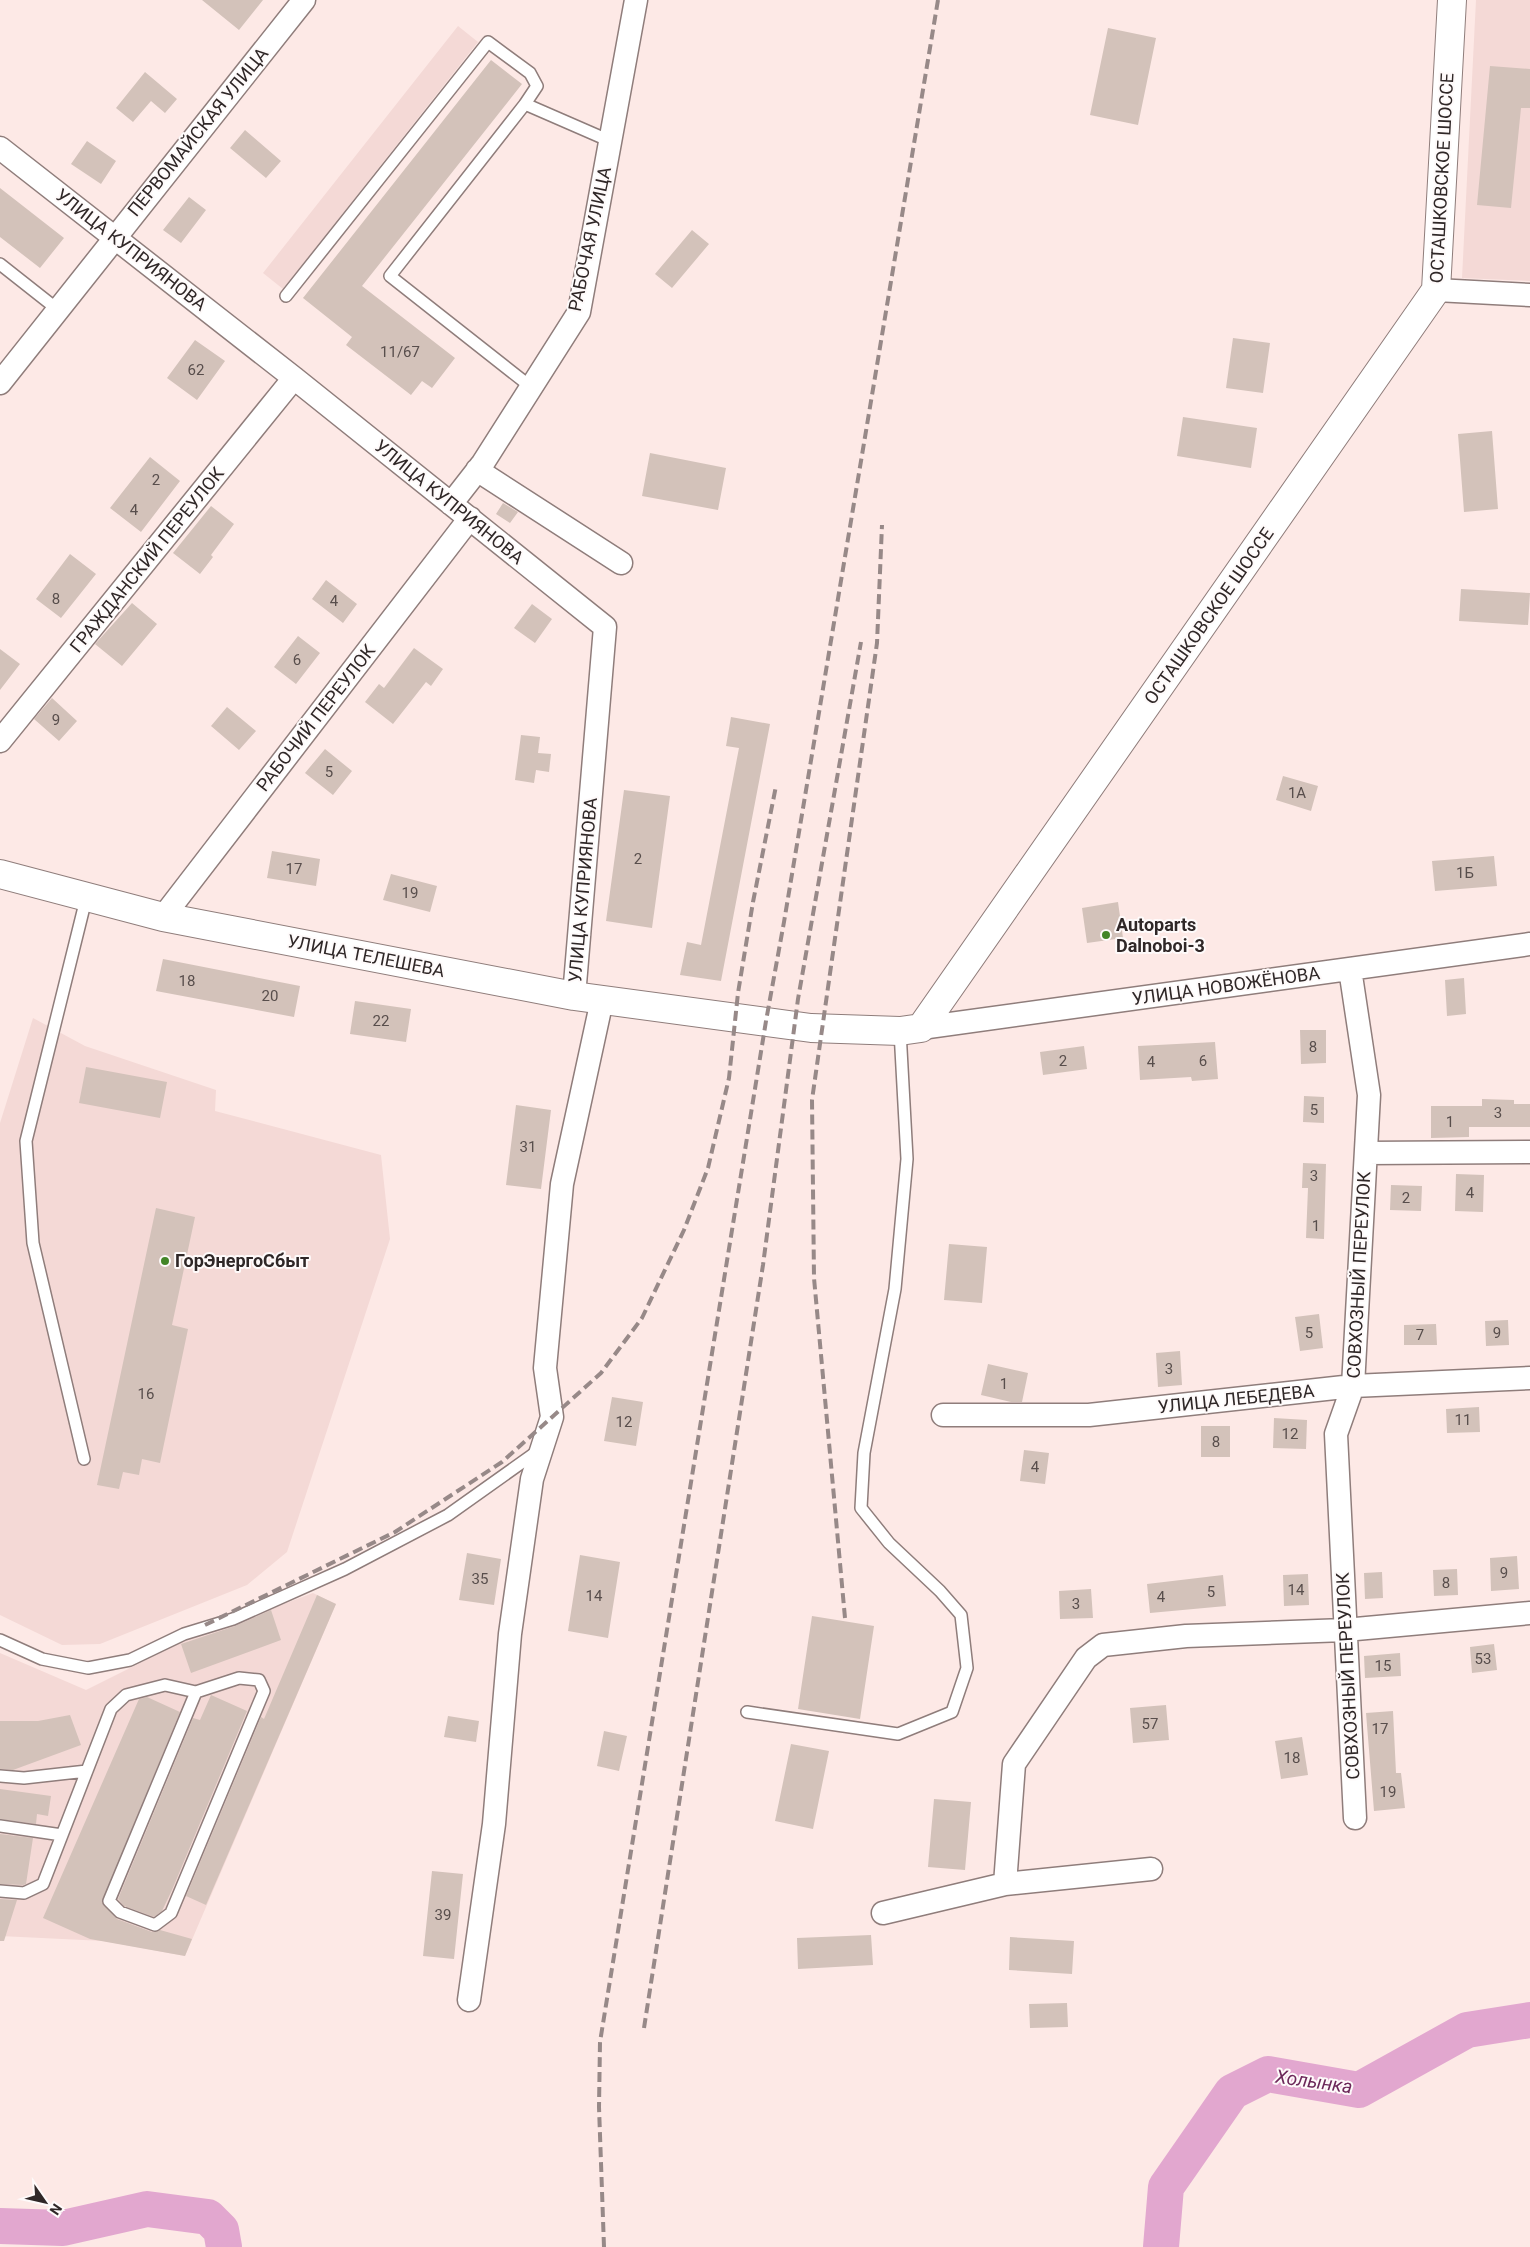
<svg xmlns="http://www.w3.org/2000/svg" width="1530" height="2247" font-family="Roboto,sans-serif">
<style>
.built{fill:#f4d9d6}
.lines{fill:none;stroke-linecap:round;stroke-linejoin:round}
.river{stroke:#e2a7cf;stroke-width:36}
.building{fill:#d3c2ba}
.lane-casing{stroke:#8f7d7b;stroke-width:14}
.street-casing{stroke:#8f7d7b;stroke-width:25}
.secondary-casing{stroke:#8f7d7b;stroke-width:30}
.lane{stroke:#fff;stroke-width:11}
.street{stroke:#fff;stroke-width:22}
.secondary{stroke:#fff;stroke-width:28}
.rail{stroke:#978988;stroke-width:4;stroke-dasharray:10 5;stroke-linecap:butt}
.poi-dot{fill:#428527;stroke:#fefafa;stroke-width:2}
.labels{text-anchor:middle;stroke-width:4;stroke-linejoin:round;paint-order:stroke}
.number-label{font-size:15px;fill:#584e4c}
.street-label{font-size:18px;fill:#2f2727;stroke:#fefafa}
.poi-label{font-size:18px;font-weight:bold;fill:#2f2727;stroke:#fefafa;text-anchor:start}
.water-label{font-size:19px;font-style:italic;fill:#6c285a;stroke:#fefafa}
</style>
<rect width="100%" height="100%" fill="#fde9e6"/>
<!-- built -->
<path class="built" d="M 1476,0 L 1530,0 L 1530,281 L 1462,278 Z
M 458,26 L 478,42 L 283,289 L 263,273 Z
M 33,1018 L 85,1046 L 216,1090 L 215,1111 L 381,1155 L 390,1239 L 287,1552 L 247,1585 L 100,1644 L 62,1645 L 0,1615 L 0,1123 Z
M 313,1593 L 336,1604 L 185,1956 L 104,1941 L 0,1936 L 0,1653 L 86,1690 L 180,1643 Z"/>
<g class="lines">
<!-- river -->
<path class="river" d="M 0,2226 L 63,2228 L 147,2209 L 208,2217 L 221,2230 L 224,2247
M 1161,2247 L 1166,2187 L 1232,2092 L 1268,2074 L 1359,2090 L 1467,2030 L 1530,2020"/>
</g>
<!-- building -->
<path class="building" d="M 202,0 L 263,0 L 239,30 Z
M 1108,28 L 1156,38 L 1138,125 L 1090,115 Z
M 491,60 L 522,84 L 362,286 L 455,358 L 432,388 L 422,381 L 411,395 L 346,345 L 352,337 L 303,298 Z
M 1490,66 L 1530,69 L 1530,108 L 1521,108 L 1511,208 L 1477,205 Z
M 145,72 L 177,99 L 165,113 L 151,101 L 133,122 L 116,108 Z
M 245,130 L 281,161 L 266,178 L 230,148 Z
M 87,141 L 116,161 L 101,184 L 71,164 Z
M 0,188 L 64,238 L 40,268 L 0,237 Z
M 189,197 L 206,210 L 181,243 L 163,230 Z
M 692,230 L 709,244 L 672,288 L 655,274 Z
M 1233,338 L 1270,343 L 1263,393 L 1226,388 Z
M 195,340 L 225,361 L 197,400 L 167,378 Z
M 1183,417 L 1257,428 L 1251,468 L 1177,456 Z
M 1492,431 L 1498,509 L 1464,512 L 1458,434 Z
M 650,453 L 726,468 L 718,510 L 642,496 Z
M 150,457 L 180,481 L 141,532 L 110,508 Z
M 503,503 L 518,512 L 510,523 L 496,514 Z
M 211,506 L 234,524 L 211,555 L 213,557 L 200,574 L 173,553 Z
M 70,554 L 96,574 L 61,618 L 36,599 Z
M 326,580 L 357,604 L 343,623 L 312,599 Z
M 1461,589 L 1530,593 L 1528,625 L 1459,621 Z
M 132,603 L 157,624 L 122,666 L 95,644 Z
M 532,604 L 552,619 L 535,643 L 514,628 Z
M 298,636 L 320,653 L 296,684 L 274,667 Z
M 414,648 L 443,669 L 431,686 L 426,682 L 393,724 L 365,702 L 379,684 L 384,688 Z
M 0,649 L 20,664 L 0,690 Z
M 52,698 L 77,721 L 59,741 L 34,719 Z
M 227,707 L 256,731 L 239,750 L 211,726 Z
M 731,717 L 770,724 L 721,981 L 680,975 L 687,942 L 701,945 L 739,748 L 726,746 Z
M 521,735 L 540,737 L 538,753 L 551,754 L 549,772 L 536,770 L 534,783 L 515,780 Z
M 325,749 L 352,771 L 333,795 L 305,773 Z
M 1283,776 L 1318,786 L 1311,811 L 1276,800 Z
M 624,790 L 670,796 L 652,928 L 606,921 Z
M 272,851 L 320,859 L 316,886 L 267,878 Z
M 1494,856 L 1497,886 L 1435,891 L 1432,861 Z
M 391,874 L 437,886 L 430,912 L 383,900 Z
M 1118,902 L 1123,938 L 1087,943 L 1082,908 Z
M 163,959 L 300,986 L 294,1017 L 156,991 Z
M 1464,978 L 1466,1014 L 1447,1016 L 1445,980 Z
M 355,1001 L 411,1009 L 406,1042 L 350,1034 Z
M 1300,1030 L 1326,1030 L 1326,1063 L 1301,1064 Z
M 1215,1042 L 1218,1079 L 1192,1081 L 1191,1077 L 1140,1080 L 1138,1046 Z
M 1084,1046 L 1087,1069 L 1043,1075 L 1040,1052 Z
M 86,1067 L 167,1082 L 160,1118 L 79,1103 Z
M 1304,1096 L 1324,1097 L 1324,1123 L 1303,1122 Z
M 1482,1099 L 1514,1100 L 1514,1104 L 1530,1104 L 1530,1127 L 1469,1127 L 1469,1137 L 1431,1138 L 1431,1106 L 1482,1106 Z
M 516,1105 L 551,1110 L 541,1189 L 506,1185 Z
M 1303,1163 L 1326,1164 L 1324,1239 L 1306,1238 L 1308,1188 L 1302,1188 Z
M 1456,1174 L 1484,1175 L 1483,1212 L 1455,1211 Z
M 1391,1185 L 1422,1186 L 1421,1211 L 1390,1210 Z
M 156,1208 L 195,1217 L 172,1325 L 188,1329 L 160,1463 L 142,1459 L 139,1475 L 123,1472 L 119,1489 L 97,1485 Z
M 949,1244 L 987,1247 L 982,1303 L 944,1300 Z
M 1319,1314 L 1323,1348 L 1300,1351 L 1295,1317 Z
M 1508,1320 L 1509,1345 L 1486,1346 L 1485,1321 Z
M 1436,1324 L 1437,1345 L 1404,1345 L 1404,1325 Z
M 1180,1351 L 1182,1385 L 1158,1387 L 1156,1353 Z
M 988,1364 L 1028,1373 L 1022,1402 L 1011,1402 L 981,1395 Z
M 612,1397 L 643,1402 L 636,1446 L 604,1441 Z
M 1479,1407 L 1480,1432 L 1447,1433 L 1446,1409 Z
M 1274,1418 L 1307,1420 L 1306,1449 L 1273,1448 Z
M 1201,1426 L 1230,1426 L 1230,1457 L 1201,1457 Z
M 1024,1450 L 1049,1453 L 1045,1484 L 1020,1481 Z
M 467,1553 L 501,1559 L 494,1605 L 459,1600 Z
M 580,1555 L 620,1562 L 608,1638 L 568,1631 Z
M 1517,1556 L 1519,1589 L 1491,1591 L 1490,1558 Z
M 1457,1569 L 1458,1595 L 1434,1596 L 1433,1570 Z
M 1382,1572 L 1383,1598 L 1365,1599 L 1364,1573 Z
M 1308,1574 L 1309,1605 L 1284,1606 L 1283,1575 Z
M 1223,1575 L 1226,1606 L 1150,1613 L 1147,1584 Z
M 1091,1589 L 1093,1618 L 1060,1619 L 1059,1591 Z
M 317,1595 L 336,1604 L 206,1905 L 186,1896 L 261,1717 L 264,1719 Z
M 271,1610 L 281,1640 L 191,1673 L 181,1644 L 235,1626 Z
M 812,1616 L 874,1626 L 860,1719 L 798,1709 Z
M 1494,1644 L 1497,1670 L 1472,1673 L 1470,1647 Z
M 1400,1653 L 1401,1676 L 1365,1678 L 1364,1656 Z
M 211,1695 L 247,1711 L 172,1890 L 162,1911 L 154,1917 L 124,1906 L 118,1899 L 193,1718 L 200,1720 Z
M 147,1697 L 180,1712 L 102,1902 L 117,1919 L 152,1932 L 160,1930 L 192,1939 L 185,1956 L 90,1939 L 43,1918 L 139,1699 Z
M 1166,1705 L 1169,1740 L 1133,1743 L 1130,1708 Z
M 1393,1711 L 1396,1773 L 1401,1773 L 1405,1808 L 1374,1811 L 1366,1713 Z
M 70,1715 L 81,1745 L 13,1770 L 0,1769 L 0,1721 L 38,1721 Z
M 448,1716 L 479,1721 L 476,1742 L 444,1737 Z
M 604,1731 L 627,1736 L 619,1771 L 597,1766 Z
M 1302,1737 L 1308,1775 L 1281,1779 L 1275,1741 Z
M 791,1744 L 829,1751 L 813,1829 L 775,1821 Z
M 0,1789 L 51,1796 L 48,1816 L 37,1814 L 36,1824 L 0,1819 Z
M 934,1799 L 971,1802 L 965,1870 L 928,1867 Z
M 0,1834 L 33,1838 L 26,1884 L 23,1885 L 0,1884 Z
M 432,1871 L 463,1874 L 454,1959 L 423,1956 Z
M 0,1899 L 17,1900 L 4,1941 L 0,1941 Z
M 871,1935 L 873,1965 L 798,1969 L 797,1938 Z
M 1010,1937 L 1074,1941 L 1072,1974 L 1009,1970 Z
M 1067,2003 L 1068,2027 L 1030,2028 L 1029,2004 Z"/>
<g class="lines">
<defs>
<path id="lane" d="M 0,264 L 57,309
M 286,296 L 488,42 L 530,73 L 537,86 L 525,104
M 531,387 L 390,276 L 525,104 L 610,141
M 84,1459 L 33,1243 L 26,1141 L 86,899
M 0,1640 L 42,1659 L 88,1668 L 130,1660 L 184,1634 L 233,1619 L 345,1569 L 448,1515 L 538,1451
M 747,1712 L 898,1734 L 952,1712 L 967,1668 L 961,1615 L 940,1591 L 889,1543 L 861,1508 L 864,1453 L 895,1289 L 907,1159 L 900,1031
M 0,1776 L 24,1778 L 87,1771
M 0,1826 L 62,1835
M 0,1891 L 24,1893 L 43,1884 L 111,1709 L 126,1695 L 165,1685 L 196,1692 L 239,1678 L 259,1680 L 264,1691 L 171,1913 L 155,1925 L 120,1912 L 109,1901 L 196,1692"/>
<path id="street" d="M 0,148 L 294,378 L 605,627 L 574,996
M 1436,290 L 1530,295
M 0,383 L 304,0
M 477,470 L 621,563
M 451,504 L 483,463 L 579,312 L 636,0
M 0,741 L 294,378
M 163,917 L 470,518
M 1350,969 L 1369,1095 L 1353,1386 L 1336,1434 L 1355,1818
M 921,1028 L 1530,944
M 1366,1153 L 1530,1152
M 943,1415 L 1089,1415 L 1353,1386 L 1530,1378
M 1005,1884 L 1151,1869
M 883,1913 L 1005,1884 L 1014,1764 L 1086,1658 L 1103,1645 L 1186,1636 L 1345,1630 L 1530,1613
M 469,2000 L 494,1824 L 510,1634 L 532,1479 L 552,1417 L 545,1368 L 562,1184 L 602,1000"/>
<path id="secondary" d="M 0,874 L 163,917 L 574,996 L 811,1028 L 900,1031 L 921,1028 L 1436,290 L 1452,0"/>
</defs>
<!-- lane casing -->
<use href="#lane" class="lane-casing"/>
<!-- street casing -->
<use href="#street" class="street-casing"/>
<!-- secondary casing -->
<use href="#secondary" class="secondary-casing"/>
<!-- lane -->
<use href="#lane" class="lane"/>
<!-- street -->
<use href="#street" class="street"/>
<!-- secondary -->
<use href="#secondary" class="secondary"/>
<!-- rail -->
<path class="rail" d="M 845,1618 L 814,1278 L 812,1100 L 877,643 L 882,525
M 205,1625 L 395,1532 L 502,1462 L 601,1373 L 642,1318 L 684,1230 L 708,1168 L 729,1078 L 738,993 L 753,902 L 776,786
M 644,2028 L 763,1265 L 798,999 L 861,642
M 604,2247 L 599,2107 L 600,2042 L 766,1021 L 784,922 L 938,0"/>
</g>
<!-- markers -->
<g class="poi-dot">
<circle cx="1106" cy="935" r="5"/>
<circle cx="165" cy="1261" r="5"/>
</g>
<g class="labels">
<!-- number labels -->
<g class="number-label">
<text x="400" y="357">11/67</text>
<text x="196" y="375">62</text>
<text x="156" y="485">2</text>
<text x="134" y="515">4</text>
<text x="56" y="604">8</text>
<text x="334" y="606">4</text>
<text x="297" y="665">6</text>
<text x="56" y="725">9</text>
<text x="329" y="777">5</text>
<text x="1297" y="798">1А</text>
<text x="638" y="864">2</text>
<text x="294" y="874">17</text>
<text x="1465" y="878">1Б</text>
<text x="410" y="898">19</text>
<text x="187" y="986">18</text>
<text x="270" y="1001">20</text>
<text x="381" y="1026">22</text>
<text x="1313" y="1052">8</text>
<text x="1063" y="1066">2</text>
<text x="1203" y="1066">6</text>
<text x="1151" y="1067">4</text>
<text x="1314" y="1115">5</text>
<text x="1498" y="1118">3</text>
<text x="1450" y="1127">1</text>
<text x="528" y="1152">31</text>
<text x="1314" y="1181">3</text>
<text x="1470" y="1198">4</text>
<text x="1406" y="1203">2</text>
<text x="1316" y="1231">1</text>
<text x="1309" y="1338">5</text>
<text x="1497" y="1338">9</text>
<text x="1420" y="1340">7</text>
<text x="1169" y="1374">3</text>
<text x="1004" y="1389">1</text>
<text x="146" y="1399">16</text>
<text x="1463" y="1425">11</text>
<text x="624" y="1427">12</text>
<text x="1290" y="1439">12</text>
<text x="1216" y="1447">8</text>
<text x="1035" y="1472">4</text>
<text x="1504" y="1578">9</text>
<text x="480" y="1584">35</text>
<text x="1446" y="1588">8</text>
<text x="1296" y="1595">14</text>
<text x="1211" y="1597">5</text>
<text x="594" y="1601">14</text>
<text x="1161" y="1602">4</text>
<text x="1076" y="1609">3</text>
<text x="1483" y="1664">53</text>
<text x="1383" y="1671">15</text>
<text x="1150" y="1729">57</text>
<text x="1380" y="1734">17</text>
<text x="1292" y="1763">18</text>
<text x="1388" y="1797">19</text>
<text x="443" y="1920">39</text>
</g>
<!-- street labels -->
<g class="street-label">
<text transform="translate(198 132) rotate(-51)" y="6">ПЕРВОМАЙСКАЯ УЛИЦА</text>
<text transform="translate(1442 178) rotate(-87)" y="6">ОСТАШКОВСКОЕ ШОССЕ</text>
<text transform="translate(590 239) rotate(-78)" y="6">РАБОЧАЯ УЛИЦА</text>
<text transform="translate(131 250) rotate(38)" y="6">УЛИЦА КУПРИЯНОВА</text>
<text transform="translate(449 502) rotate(39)" y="6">УЛИЦА КУПРИЯНОВА</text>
<text transform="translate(147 560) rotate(-51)" y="6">ГРАЖДАНСКИЙ ПЕРЕУЛОК</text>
<text transform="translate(1209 616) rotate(-55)" y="6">ОСТАШКОВСКОЕ ШОССЕ</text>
<text transform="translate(316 718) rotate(-52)" y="6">РАБОЧИЙ ПЕРЕУЛОК</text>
<text transform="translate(583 890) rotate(-85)" y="6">УЛИЦА КУПРИЯНОВА</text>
<text transform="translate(366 956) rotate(11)" y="6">УЛИЦА ТЕЛЕШЕВА</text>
<text transform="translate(1226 986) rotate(-8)" y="6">УЛИЦА НОВОЖЁНОВА</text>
<text transform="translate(1359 1275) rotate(-87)" y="6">СОВХОЗНЫЙ ПЕРЕУЛОК</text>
<text transform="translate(1236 1399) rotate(-6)" y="6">УЛИЦА ЛЕБЕДЕВА</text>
<text transform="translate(1348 1676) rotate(-93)" y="6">СОВХОЗНЫЙ ПЕРЕУЛОК</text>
</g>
<!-- poi labels -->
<g class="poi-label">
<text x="1116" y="931">Autoparts<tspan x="1116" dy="21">Dalnoboi-3</tspan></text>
<text x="175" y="1267">ГорЭнергоСбыт</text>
</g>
<!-- water labels -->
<g class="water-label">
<text transform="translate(1314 2081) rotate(8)" y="7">Холынка</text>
</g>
</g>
<!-- north arrow -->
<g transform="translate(45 2202) rotate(124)" stroke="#fefafa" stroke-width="4" paint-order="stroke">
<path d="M0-4L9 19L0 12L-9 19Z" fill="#2f2727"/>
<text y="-8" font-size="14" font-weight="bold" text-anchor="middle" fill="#2f2727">N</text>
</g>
</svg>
